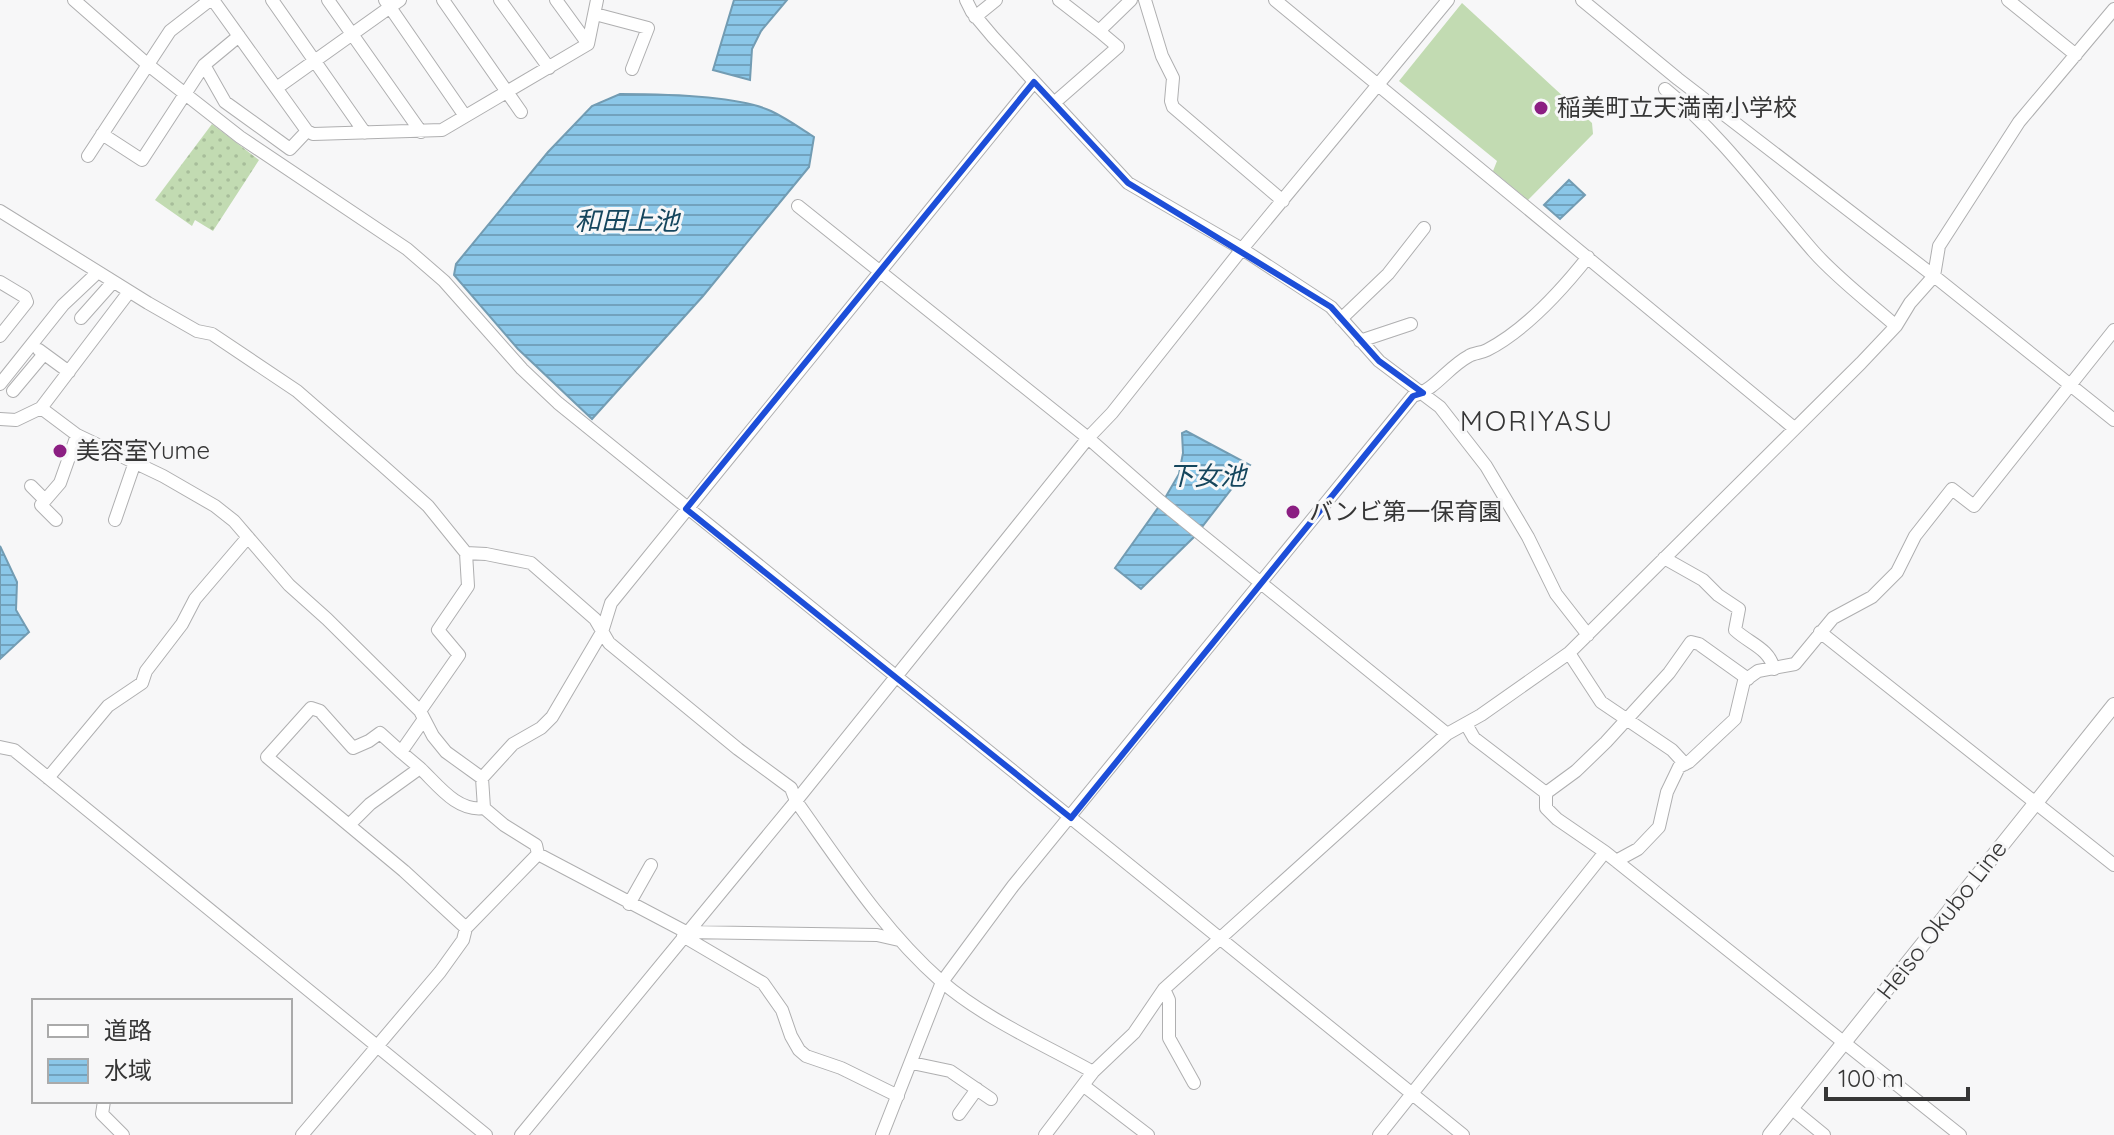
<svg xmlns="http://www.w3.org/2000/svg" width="2114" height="1135" font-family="Quicksand,'Noto Sans JP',sans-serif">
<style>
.grass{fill:url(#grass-dots)}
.pitch{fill:#c2dbb2}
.water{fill:url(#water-rules);stroke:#729cb3;stroke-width:2}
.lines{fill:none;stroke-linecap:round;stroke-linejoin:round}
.minor-casing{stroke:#afafb0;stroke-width:14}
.major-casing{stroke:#afafb0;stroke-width:16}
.minor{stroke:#fff;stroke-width:12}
.major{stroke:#fff;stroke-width:14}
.marked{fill:none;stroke:#1d4ed8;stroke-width:6;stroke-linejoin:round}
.poi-dot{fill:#8b1e82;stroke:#f7f7f8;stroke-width:3}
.labels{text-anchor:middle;stroke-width:6;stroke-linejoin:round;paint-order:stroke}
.poi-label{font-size:24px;fill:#363636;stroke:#f7f7f8;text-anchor:start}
.street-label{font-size:24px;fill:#363636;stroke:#f7f7f8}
.water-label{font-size:26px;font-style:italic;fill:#15465d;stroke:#f7f7f8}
.quarter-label{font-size:28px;letter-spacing:2px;fill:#363636;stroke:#f7f7f8}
</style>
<defs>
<pattern id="grass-dots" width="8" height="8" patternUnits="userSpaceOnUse" patternTransform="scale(2)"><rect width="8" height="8" fill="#c2dbb2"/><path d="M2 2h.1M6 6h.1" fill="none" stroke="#a7bd9a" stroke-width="1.8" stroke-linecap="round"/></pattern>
<pattern id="water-rules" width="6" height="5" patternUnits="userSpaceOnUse" patternTransform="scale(2)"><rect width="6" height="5" fill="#8bc7e8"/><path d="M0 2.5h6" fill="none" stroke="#72a2bd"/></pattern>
</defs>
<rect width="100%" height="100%" fill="#f7f7f8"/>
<!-- grass -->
<path class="grass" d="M 212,124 L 259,160 L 213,231 L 195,220 L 192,226 L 155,200 Z"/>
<!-- pitch -->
<path class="pitch" d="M 1462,3 L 1592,123 L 1593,134 L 1528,200 L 1493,171 L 1497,161 L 1399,81 Z"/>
<!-- water -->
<path class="water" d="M 734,0 L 787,0 L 761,31 L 752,49 L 750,80 L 713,70 Z
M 620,94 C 659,94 737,95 771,111 C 786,118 800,128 814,137 L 809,167 L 703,296 L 592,419 L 518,349 L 454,275 L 456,264 L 548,152 L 592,106 Z
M 1569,180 L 1585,195 L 1560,219 L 1544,205 Z
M 1186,431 L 1250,465 L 1195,536 L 1141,589 L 1115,568 L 1165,498 L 1179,474 L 1183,453 L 1182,433 Z
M 0,546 L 17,582 L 16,610 L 29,632 L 0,659 Z"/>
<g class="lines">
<defs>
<path id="minor" d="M 74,0 L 147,64 L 240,137 L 407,249 L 444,281 L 522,369 L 558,403 L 1463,1135
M 213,0 L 307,131 L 313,134 L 442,130 L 588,44 L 597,0
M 272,0 L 365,133
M 328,0 L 421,132
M 385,0 L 465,116
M 443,0 L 521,112
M 500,0 L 549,68
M 556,0 L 588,44
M 966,0 L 972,12 L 993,37 L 1128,183 L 1242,249 L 1331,307 L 1379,361 L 1440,407 L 1486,466 L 1528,537 L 1556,594 L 1588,635
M 1059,0 L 1099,31
M 1145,0 L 1162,56 L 1173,78 L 1171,101 L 1173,107 L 1283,201
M 1275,0 L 1794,428
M 1582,0 L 1678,79 L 1934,276 L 2114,420
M 2008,0 L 2076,55
M 595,14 L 648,28 L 632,69
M 975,17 L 996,0
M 204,65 L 225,102 L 290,149 L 307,131
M 278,87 L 400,0
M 1665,89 C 1722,135 1766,197 1814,252 C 1838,279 1869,302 1896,326
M 1054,103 L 1118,47 L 1099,31 L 1131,0
M 102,134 L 142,160 L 204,65 L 239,36
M 88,156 L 170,31 L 210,0
M 798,206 L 1088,438 L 1160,501 L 1447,734
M 0,211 L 148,303 L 197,331 L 212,334 L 297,391 L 382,465 L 428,506 L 466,553 L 486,554 L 531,563 L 595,619 L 609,643 L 738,749 L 791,788 L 796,801 C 841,864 883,930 941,981 C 985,1019 1043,1044 1093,1072
M 0,282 L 25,297 L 27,302 L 0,336
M 81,318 L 113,282
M 1341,319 L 1388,274 L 1424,228
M 1360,341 L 1411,324
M 39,350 L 69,372
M 0,384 L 63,305 L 98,272
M 13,391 L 44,354
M 41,408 L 77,435 L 163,476 L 215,506 L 234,521 L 289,585 L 327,619 L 420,711 L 433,736 L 446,752 L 482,778 L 484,808 L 504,825 L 536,845 L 538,854 L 686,932 L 877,935 L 899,940
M 0,419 L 16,420 L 41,408 L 129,292
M 31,486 L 45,500
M 56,520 L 41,505 L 60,483 L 77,435
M 115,520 L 135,462
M 1664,558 L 1703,580 L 1718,595 L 1739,609 L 1735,630 C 1750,644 1769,648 1774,669
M 1820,632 L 2114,865
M 1569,653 L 1601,702 L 1672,750 L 1685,764
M 420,711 L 459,655 L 438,630 L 468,586 L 466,553
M 424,719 L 401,752 L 380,733 L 369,741 L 353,748 L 320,711 L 311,708 L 267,757 L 404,871 L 466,928
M 1466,724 L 1474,738 L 1546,793 L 1546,808 L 1557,819 L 1605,852 L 1960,1135
M 0,747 L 14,750 L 486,1135
M 420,768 C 438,785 457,812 484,808
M 48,778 L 108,706 L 142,683 L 146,671 L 182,624 L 195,599 L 248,537
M 482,778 L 513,744 L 541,728 L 552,717 L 602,632 L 611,603 L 1034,82
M 1546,793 L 1576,771 L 1606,742 L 1669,673 L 1691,642 L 1699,644 L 1748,679
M 349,825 L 370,804 L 420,768 L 401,752
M 1616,861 L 1638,849 L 1659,827 L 1667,792 L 1679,767 L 1689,762 L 1735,719 L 1744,681 L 1758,671 L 1795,664 L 1833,618 L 1872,597 L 1897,572 L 1915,536 L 1952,489 L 1974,506 L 2114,330
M 629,904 L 651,865
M 683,936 L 763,983 L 782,1010 L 791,1036 L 799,1050 L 806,1056 L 841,1068 L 898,1096
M 1164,989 L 1169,1000 L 1169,1038 L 1194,1083
M 912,1063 L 950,1071 L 991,1099
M 1084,1086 L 1148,1135
M 104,1101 L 102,1114 L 123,1135
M 1791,1108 L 1824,1135
M 959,1114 L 977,1089
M 302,1135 L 440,972 L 463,940 L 466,928 L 538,854
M 521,1135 L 796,801 L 1088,438 L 1112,413 L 1242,249 L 1448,0
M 882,1135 L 942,982 L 1013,886 L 1413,396 C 1435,390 1448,367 1469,356 C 1474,353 1481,353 1487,350 C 1526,330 1561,291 1588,257
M 1045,1135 L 1093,1072 L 1134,1033 L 1164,989 L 1447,734 L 1481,715 L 1569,653 L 1861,363 L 1896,326 L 1910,303 L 1934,276 L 1939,246 L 2019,122 L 2114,9
M 1379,1135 L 1605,852"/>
<path id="major" d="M 1770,1135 L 2114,705"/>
</defs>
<!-- minor casing -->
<use href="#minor" class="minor-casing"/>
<!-- major casing -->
<use href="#major" class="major-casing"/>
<!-- minor -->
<use href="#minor" class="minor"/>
<!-- major -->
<use href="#major" class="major"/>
</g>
<!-- marked area -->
<path class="marked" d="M 1034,82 L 1128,183 L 1331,307 L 1379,361 L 1423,393 L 1413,396 L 1071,818 L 686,509 Z"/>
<!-- markers -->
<g class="poi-dot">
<circle cx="1541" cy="108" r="8"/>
<circle cx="60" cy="451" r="8"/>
<circle cx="1293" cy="512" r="8"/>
</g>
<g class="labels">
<!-- poi labels -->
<g class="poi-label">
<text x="1557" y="116">稲美町立天満南小学校</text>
<text x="76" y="459">美容室Yume</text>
<text x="1309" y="520">バンビ第一保育園</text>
</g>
<!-- street labels -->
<g class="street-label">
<text transform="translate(1942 920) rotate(-52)" y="8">Heiso Okubo Line</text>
</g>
<!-- water labels -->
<g class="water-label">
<text x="627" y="230">和田上池</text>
<text x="1207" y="485">下女池</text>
</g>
<!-- quarter labels -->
<g class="quarter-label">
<text x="1537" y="431">MORIYASU</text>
</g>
</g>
<!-- legend -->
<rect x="32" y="999" width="260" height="104" fill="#f7f7f8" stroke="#aaaaaa" stroke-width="2"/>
<rect x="48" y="1025" width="40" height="12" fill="#ffffff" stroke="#aaaaaa" stroke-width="2"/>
<text x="104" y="1039" font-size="24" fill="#363636">道路</text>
<rect x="48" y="1059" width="40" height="24" fill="url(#water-rules)" stroke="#aaaaaa" stroke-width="2"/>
<text x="104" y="1079" font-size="24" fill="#363636">水域</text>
<!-- scale -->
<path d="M1826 1087v12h142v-12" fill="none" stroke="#363636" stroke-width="4"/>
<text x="1838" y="1087" font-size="24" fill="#363636" stroke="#f7f7f8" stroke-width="6" paint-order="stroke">100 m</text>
</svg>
